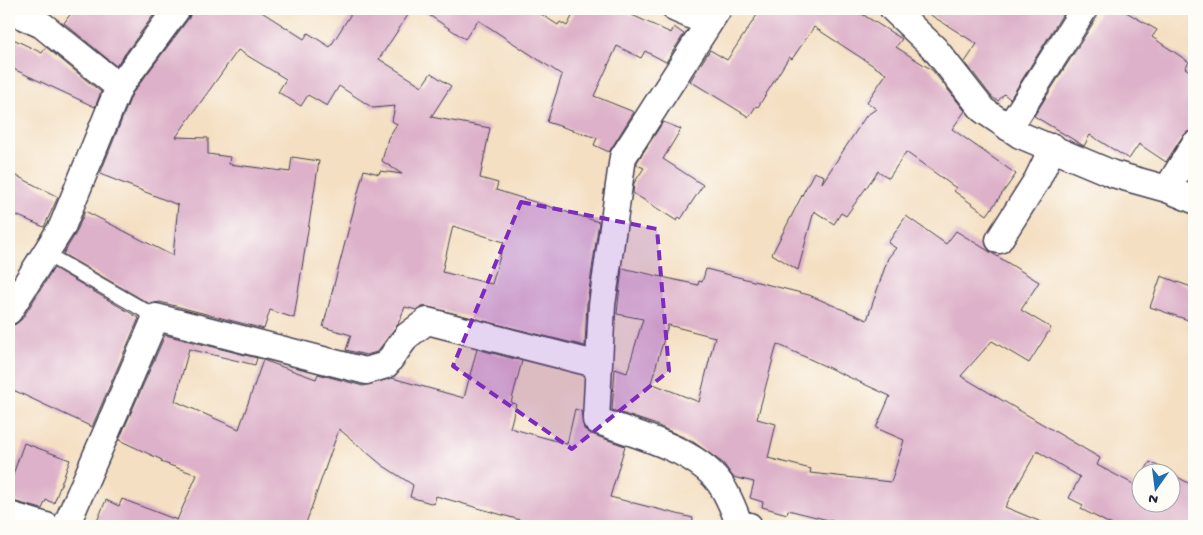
<svg xmlns="http://www.w3.org/2000/svg" width="1203" height="535" font-family="'Gochi Hand',sans-serif">
<style>
.building{fill:#ddb1c9;fill-rule:evenodd}
.lines{fill:none;stroke-linecap:round;stroke-linejoin:round}
.lane-casing{stroke:#423e4f;stroke-width:16}
.street-casing{stroke:#423e4f;stroke-width:29}
.lane{stroke:#fff;stroke-width:14}
.street{stroke:#fff;stroke-width:26}
.marked{fill:#7b2cbf;fill-opacity:0.2;stroke:#7b2cbf;stroke-width:4;stroke-dasharray:10 6;stroke-linejoin:round}
</style>
<rect width="100%" height="100%" fill="#fdfcf7"/>
<filter id="ink" filterUnits="userSpaceOnUse"><feTurbulence type="fractalNoise" baseFrequency=".02" numOctaves="2"/><feDisplacementMap in="SourceGraphic" scale="10" xChannelSelector="R" yChannelSelector="G"/><feConvolveMatrix kernelMatrix="1 2 1 2 8 2 1 2 1" color-interpolation-filters="sRGB"/></filter>
<filter id="wash" filterUnits="userSpaceOnUse"><feTurbulence type="fractalNoise" baseFrequency=".0096" numOctaves="4" result="noise"/><feDisplacementMap in="SourceGraphic" scale="20" xChannelSelector="R" yChannelSelector="G"/><feGaussianBlur stdDeviation="1.12" result="paint"/><feColorMatrix in="noise" values="0 0 0 0 0 0 0 0 0 0 0 0 0 0 0 0 0 1.4 0 .05"/><feComposite in="paint" operator="in"/></filter>
<g filter="url(#wash)">
<rect width="100%" height="100%" fill="#f4dfc2"/>
<g id="blocks">
<!-- building -->
<path class="building" d="M 74,9 L 158,9 L 116,66 L 64,23 Z
M 192,9 L 257,9 L 304,39 L 308,33 L 330,47 L 354,9 L 412,9 L 379,59 L 422,86 L 431,73 L 451,86 L 431,117 L 490,128 L 480,178 L 498,183 L 496,190 L 599,222 L 587,303 L 585,346 L 424,306 L 417,310 L 405,307 L 398,324 L 377,352 L 366,355 L 346,350 L 351,335 L 323,327 L 364,170 L 379,174 L 380,171 L 402,174 L 382,161 L 388,138 L 397,124 L 392,121 L 395,106 L 373,108 L 339,86 L 327,106 L 308,95 L 301,106 L 278,92 L 286,79 L 238,50 L 176,137 L 208,138 L 208,154 L 230,157 L 229,164 L 290,172 L 292,157 L 319,161 L 294,318 L 270,310 L 264,329 L 160,302 L 150,304 L 63,254 L 76,233 L 85,211 L 173,256 L 178,205 L 100,174 L 132,94 L 189,18 ZM 453,226 L 504,242 L 492,284 L 442,272 Z
M 420,9 L 533,9 L 558,25 L 560,22 L 567,26 L 576,9 L 619,9 L 671,33 L 674,27 L 684,34 L 666,62 L 645,51 L 641,58 L 617,46 L 594,96 L 634,112 L 609,152 L 594,145 L 597,138 L 547,122 L 562,75 L 478,20 L 465,39 Z
M 761,9 L 854,9 L 902,39 L 896,47 L 932,70 L 965,111 L 952,129 L 1016,174 L 987,215 L 954,191 L 956,188 L 906,152 L 889,178 L 878,171 L 846,216 L 841,213 L 834,224 L 814,211 L 798,270 L 772,254 L 814,172 L 824,176 L 822,183 L 866,116 L 876,109 L 867,102 L 886,74 L 814,27 L 792,59 L 789,57 L 758,107 L 756,106 L 749,117 L 690,81 L 710,50 L 727,60 Z
M 921,9 L 1066,9 L 1010,99 L 1004,94 L 998,101 L 992,97 L 965,62 L 977,44 Z
M 1099,9 L 1121,9 L 1157,30 L 1152,37 L 1189,62 L 1185,68 L 1194,74 L 1194,130 L 1187,132 L 1182,137 L 1166,162 L 1139,144 L 1129,159 L 1090,135 L 1084,146 L 1034,116 L 1097,17 Z
M 9,37 L 42,53 L 46,47 L 101,92 L 95,107 L 9,67 Z
M 663,122 L 681,129 L 663,159 L 703,185 L 681,219 L 679,217 L 677,221 L 633,193 L 634,183 L 644,168 L 637,165 L 637,162 Z
M 9,172 L 58,197 L 44,227 L 9,212 Z
M 906,216 L 946,244 L 956,231 L 1039,282 L 1021,310 L 1051,328 L 1029,363 L 992,341 L 961,376 L 1100,458 L 1097,465 L 1137,486 L 1140,480 L 1140,502 L 1170,502 L 1170,473 L 1194,486 L 1194,526 L 1114,526 L 1081,509 L 1083,505 L 1069,498 L 1080,477 L 1037,451 L 1005,507 L 1051,526 L 852,526 L 788,510 L 787,514 L 762,507 L 763,502 L 750,498 L 754,482 L 733,477 L 723,463 L 692,441 L 654,424 L 612,410 L 615,369 L 627,373 L 643,319 L 617,314 L 622,268 L 698,285 L 699,281 L 702,282 L 706,269 L 809,295 L 867,320 L 888,258 L 896,248 L 888,243 ZM 668,325 L 715,337 L 699,402 L 651,383 ZM 777,344 L 890,396 L 876,428 L 904,440 L 891,482 L 810,473 L 811,469 L 768,458 L 776,424 L 757,419 Z
M 54,268 L 139,318 L 92,427 L 9,388 L 9,326 L 16,324 L 22,319 Z
M 1161,276 L 1194,288 L 1194,322 L 1150,307 Z
M 165,335 L 257,358 L 255,365 L 189,349 L 175,401 L 239,429 L 263,360 L 316,379 L 318,374 L 363,386 L 392,378 L 464,398 L 477,349 L 522,361 L 511,403 L 516,404 L 510,428 L 567,444 L 575,409 L 581,411 L 584,429 L 591,434 L 625,446 L 610,497 L 693,518 L 692,526 L 541,526 L 436,496 L 434,504 L 410,497 L 413,485 L 382,465 L 339,429 L 305,526 L 95,526 L 106,500 L 119,506 L 122,499 L 177,520 L 197,475 L 161,462 L 162,460 L 119,440 Z
M 24,443 L 70,460 L 54,503 L 46,500 L 42,509 L 9,500 L 9,486 Z
M 1150,462 L 1169,472 L 1144,472 Z"/>
</g>
</g>
<g filter="url(#ink)">
<use href="#blocks" fill-opacity="0" stroke="#423e4f" stroke-width="1"/>
<g class="lines">
<defs>
<path id="lane" d="M 46,254 L 156,317"/>
<path id="street" d="M 676,9 L 709,23
M 718,9 L 623,157 L 602,305 L 596,420 C 636,435 701,450 723,488 C 730,499 734,511 739,523 L 749,526
M 893,9 L 935,49 L 983,110 L 1020,135 L 1113,174 L 1167,189 L 1194,200
M 9,10 L 42,25 L 119,87
M 1009,128 L 1084,9
M 1167,189 L 1194,145
M 999,240 L 1037,180 L 1053,147
M 9,311 L 62,227 L 119,87 L 177,9
M 9,515 L 46,526
M 66,526 L 156,317 L 366,371 L 386,365 L 407,336 L 427,321 L 599,365"/>
</defs>
<!-- lane casing -->
<use href="#lane" class="lane-casing"/>
<!-- street casing -->
<use href="#street" class="street-casing"/>
<!-- lane -->
<use href="#lane" class="lane"/>
<!-- street -->
<use href="#street" class="street"/>
</g>
</g>
<!-- marked area -->
<path class="marked" d="M 521,202 L 657,229 L 669,371 L 572,449 L 453,366 Z"/>
<!-- margin -->
<rect width="1203" height="535" fill="none" stroke="#fdfcf7" stroke-width="30"/>
<!-- north arrow -->
<g transform="translate(1156 488) rotate(194)"><circle r="24" fill="#fdfcf7" stroke="#a5a5ac"/>
<path d="M0-4L9 19L0 12L-9 19Z" fill="#1f6fb2"/>
<text y="-8" font-size="14" font-weight="bold" text-anchor="middle" fill="#22223b">N</text>
</g>
</svg>
